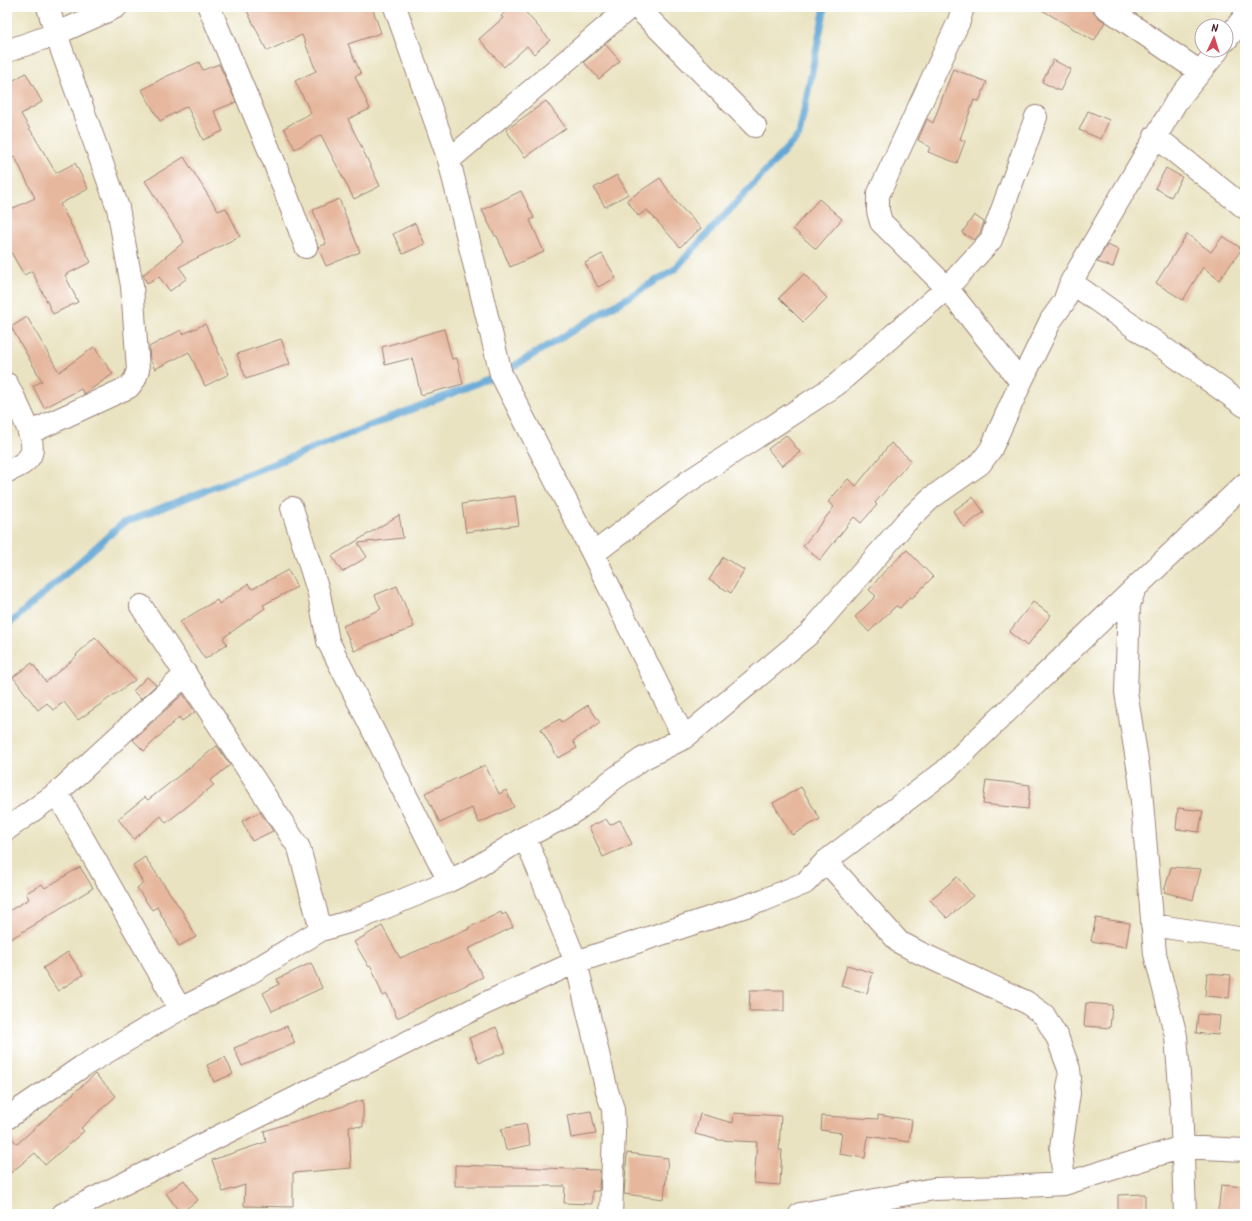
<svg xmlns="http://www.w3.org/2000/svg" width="1252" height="1221" font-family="Kalam,sans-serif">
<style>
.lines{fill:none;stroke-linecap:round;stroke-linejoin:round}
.stream{stroke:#5ba3d2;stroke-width:7}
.building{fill:#e6b79d}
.minor-casing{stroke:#9a8176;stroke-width:24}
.minor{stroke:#fff;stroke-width:22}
</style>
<rect width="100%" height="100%" fill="#fff"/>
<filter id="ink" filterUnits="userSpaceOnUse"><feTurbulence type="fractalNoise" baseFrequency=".025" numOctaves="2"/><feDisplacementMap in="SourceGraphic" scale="8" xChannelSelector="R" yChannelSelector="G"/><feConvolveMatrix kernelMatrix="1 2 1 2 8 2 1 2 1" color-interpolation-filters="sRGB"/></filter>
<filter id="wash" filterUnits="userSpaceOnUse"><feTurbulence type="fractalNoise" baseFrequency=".012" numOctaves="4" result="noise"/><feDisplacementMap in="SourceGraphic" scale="16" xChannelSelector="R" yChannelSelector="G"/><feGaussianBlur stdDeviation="0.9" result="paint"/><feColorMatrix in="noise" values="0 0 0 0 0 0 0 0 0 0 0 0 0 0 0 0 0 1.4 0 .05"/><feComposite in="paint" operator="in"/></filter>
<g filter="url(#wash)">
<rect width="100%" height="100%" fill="#eae3c1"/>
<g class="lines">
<!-- stream -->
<path class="stream" d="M 7,626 L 123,523 L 501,374 L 675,269 L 799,135 L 825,7"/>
</g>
<g id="blocks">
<!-- building -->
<path class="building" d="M 245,7 L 372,7 L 381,33 L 348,44 L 361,74 L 355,76 L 370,109 L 348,119 L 380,186 L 354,199 L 321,135 L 295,149 L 284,128 L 311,113 L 295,81 L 316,71 L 302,35 L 267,51 Z
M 511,7 L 521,7 L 550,40 L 534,54 L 527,46 L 504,67 L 479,39 L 503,18 L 501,16 Z
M 1037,7 L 1088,7 L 1093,10 L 1098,17 L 1105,22 L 1094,41 Z
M 605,44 L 620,61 L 599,79 L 584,62 Z
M 1053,60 L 1071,69 L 1060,91 L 1042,82 Z
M 199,62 L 203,70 L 219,64 L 236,102 L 214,111 L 223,131 L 203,140 L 187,106 L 160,121 L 142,90 L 163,78 Z
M 953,69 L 987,82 L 979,101 L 974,100 L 960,139 L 965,141 L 957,163 L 928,152 L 930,147 L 918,140 L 927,119 L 933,123 Z
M 26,73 L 42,102 L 21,114 L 56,173 L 75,163 L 88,189 L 60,204 L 91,262 L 65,275 L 78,302 L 53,314 L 32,271 L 24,275 L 7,245 L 7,211 L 35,198 L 15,157 L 7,161 L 7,84 Z
M 546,101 L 566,128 L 525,157 L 506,130 Z
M 1088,111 L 1109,120 L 1101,139 L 1079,130 Z
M 184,157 L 218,211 L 226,208 L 240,236 L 179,267 L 187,278 L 170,291 L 159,277 L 147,283 L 143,275 L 184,242 L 145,181 Z
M 1166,168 L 1182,177 L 1171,197 L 1155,188 Z
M 617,175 L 628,194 L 605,207 L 594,188 Z
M 660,178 L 677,203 L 701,228 L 680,247 L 647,210 L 638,216 L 627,200 Z
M 521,191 L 534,218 L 530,220 L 544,252 L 510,267 L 497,236 L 495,236 L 482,210 Z
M 339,199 L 360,252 L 326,266 L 318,247 L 326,244 L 313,210 Z
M 819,199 L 842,219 L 816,249 L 793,229 Z
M 974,215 L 984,222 L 980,233 L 974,240 L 962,233 Z
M 415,223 L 425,244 L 403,254 L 393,234 Z
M 1187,234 L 1211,252 L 1223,236 L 1242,249 L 1219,280 L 1203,267 L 1183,300 L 1156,283 Z
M 1107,245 L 1119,250 L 1113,267 L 1097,262 Z
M 602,254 L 616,278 L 598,287 L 585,263 Z
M 804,274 L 827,298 L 803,322 L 779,298 Z
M 27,317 L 59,372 L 94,347 L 113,374 L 84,394 L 81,389 L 44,408 L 33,386 L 42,381 L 11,327 Z
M 205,324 L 229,374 L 205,386 L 189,352 L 155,369 L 150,360 L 149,347 L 181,330 L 183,334 Z
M 444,329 L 452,359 L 457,358 L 463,384 L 421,395 L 412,358 L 385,365 L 382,347 Z
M 281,339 L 290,364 L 246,379 L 237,354 Z
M 786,435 L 800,452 L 782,466 L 768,449 Z
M 891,443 L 911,460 L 875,503 L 877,505 L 861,523 L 854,517 L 820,560 L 803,546 L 834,507 L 828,502 L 848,479 L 856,486 Z
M 515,496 L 519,525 L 466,532 L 462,504 Z
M 973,497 L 984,512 L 964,527 L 953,511 Z
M 399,515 L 403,538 L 358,543 L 367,557 L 342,572 L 332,556 Z
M 907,550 L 933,577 L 912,598 L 910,597 L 900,608 L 896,606 L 869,632 L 855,617 L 876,596 L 869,590 L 884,572 Z
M 723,557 L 744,570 L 731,593 L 709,580 Z
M 288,570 L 297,587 L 263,605 L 265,608 L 223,638 L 227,644 L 205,659 L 180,622 L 203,608 L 217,600 L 219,604 L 248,584 L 252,589 Z
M 397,586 L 414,627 L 392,636 L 391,635 L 354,651 L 343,626 L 381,609 L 375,595 Z
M 1033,602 L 1051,615 L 1027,646 L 1009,632 Z
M 95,637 L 135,680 L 78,720 L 64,702 L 53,710 L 47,703 L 38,710 L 13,677 L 32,663 L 46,682 L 77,656 L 76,655 Z
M 147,677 L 156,685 L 141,699 L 133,691 Z
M 183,694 L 195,712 L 182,721 L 179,717 L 144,751 L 133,740 Z
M 588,705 L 600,723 L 573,741 L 577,748 L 558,758 L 541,729 L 560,719 L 562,722 Z
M 217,746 L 230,765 L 210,781 L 214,785 L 166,823 L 161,816 L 134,839 L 118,819 L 145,797 L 148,800 Z
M 485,765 L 499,794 L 506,790 L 514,807 L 479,823 L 472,808 L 440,823 L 425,793 Z
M 986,780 L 1030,785 L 1028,809 L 983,804 Z
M 801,787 L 820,819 L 792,835 L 773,803 Z
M 1178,808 L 1203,811 L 1199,832 L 1176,829 Z
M 260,812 L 273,831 L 252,841 L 242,821 Z
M 606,819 L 610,825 L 620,820 L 632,844 L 603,857 L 589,827 Z
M 145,857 L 182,911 L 196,937 L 179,946 L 157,907 L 152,910 L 137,888 L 143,883 L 133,865 Z
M 80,867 L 93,888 L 36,923 L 36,924 L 7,941 L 7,912 L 29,899 L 26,893 L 42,884 L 45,888 Z
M 1171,867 L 1201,869 L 1193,900 L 1164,892 Z
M 957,877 L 973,896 L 947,918 L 930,900 Z
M 501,912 L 502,915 L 506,913 L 513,927 L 468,949 L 483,977 L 397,1018 L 387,994 L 383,996 L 371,966 L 369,967 L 354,942 L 382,926 L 400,958 L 469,929 L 468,928 Z
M 1096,918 L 1130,923 L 1126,947 L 1091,941 Z
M 68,952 L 83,975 L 58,991 L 43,968 Z
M 311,963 L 322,988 L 272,1011 L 263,993 L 279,984 L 277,979 Z
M 847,965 L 873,973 L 867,993 L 841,986 Z
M 1207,973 L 1231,975 L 1229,998 L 1205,996 Z
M 750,990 L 784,990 L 784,1011 L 749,1011 Z
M 1086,1003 L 1112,1005 L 1110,1028 L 1084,1026 Z
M 1198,1014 L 1220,1016 L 1218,1035 L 1196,1033 Z
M 287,1026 L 295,1043 L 242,1066 L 234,1048 Z
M 496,1027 L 506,1052 L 479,1063 L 469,1038 Z
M 225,1057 L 233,1074 L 214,1082 L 207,1065 Z
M 95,1074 L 116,1096 L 81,1128 L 84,1131 L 45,1165 L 35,1153 L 7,1176 L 7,1132 L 17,1144 Z
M 363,1100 L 363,1127 L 349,1126 L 351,1168 L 293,1173 L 293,1207 L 244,1206 L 245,1185 L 223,1192 L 212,1160 L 266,1142 L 264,1131 Z
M 591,1111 L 596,1134 L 571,1138 L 567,1115 Z
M 734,1113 L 781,1116 L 779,1150 L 782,1150 L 780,1185 L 754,1183 L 757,1142 L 719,1140 L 695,1134 L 700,1114 L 733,1123 Z
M 878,1115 L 912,1120 L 909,1142 L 868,1136 L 865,1158 L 839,1154 L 842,1133 L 821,1130 L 822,1116 L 878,1119 Z
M 526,1124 L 530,1145 L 506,1150 L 501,1129 Z
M 627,1153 L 668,1158 L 664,1199 L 624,1194 Z
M 455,1165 L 600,1170 L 599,1191 L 592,1191 L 592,1204 L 564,1203 L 565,1186 L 455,1186 Z
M 184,1180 L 198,1200 L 180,1213 L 166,1193 Z
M 1221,1185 L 1245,1187 L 1245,1214 L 1218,1213 Z
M 1145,1194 L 1145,1214 L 1118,1214 L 1118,1195 Z"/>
</g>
</g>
<g filter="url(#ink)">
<use href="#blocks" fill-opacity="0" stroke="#9a8176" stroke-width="1"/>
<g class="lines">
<defs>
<path id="minor" d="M 209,7 L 273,159 L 306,247
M 395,7 L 449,160 L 501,374 L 593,554 L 684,738
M 637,7 L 755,126
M 963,7 L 959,21 L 878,195 L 878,211 L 881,222 L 947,288 L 1021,382
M 1105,7 L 1200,72
M 1226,40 L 1245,16
M 7,51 L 56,34 L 116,7
M 1155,136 L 1245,208
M 449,160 L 630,7
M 1071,282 L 1245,406
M 7,384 C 14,399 39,441 30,456 C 25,464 16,468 7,471
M 29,433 L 129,387 L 135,379 L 138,370 L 132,286 L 118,208 L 56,34 L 48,7
M 292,508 L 319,594 L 328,641 L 449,881
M 593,554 L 689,481 L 836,385 L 947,288 L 991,240 L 1036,117
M 1135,588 L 1129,605 L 1126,692 L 1140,779 L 1155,954 L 1176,1036 L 1181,1101 L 1185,1214
M 141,606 L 299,848 L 321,930
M 57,793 L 180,1009
M 7,829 L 57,793 L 186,674
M 525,837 L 576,962 L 607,1091 L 613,1109 L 614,1132 L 611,1214
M 826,861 L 899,942 L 920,953 L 1026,1002 L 1044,1015 L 1058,1039 L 1069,1069 L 1070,1078 L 1068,1087 L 1069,1093 L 1061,1149 L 1064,1184
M 1152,925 L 1245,939
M 7,1118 L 83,1066 L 180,1009 L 240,979 L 321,930 L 355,920 L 449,881 L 477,867 L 525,837 L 565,817 L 578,809 L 611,781 L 642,759 L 684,738 L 809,634 L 906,522 L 931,498 L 980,464 L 991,449 L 1021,382 L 1051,320 L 1064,302 L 1071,282 L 1176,102 L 1218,50
M 63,1214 L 486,1003 L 576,962 L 764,900 L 805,883 L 826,861 L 945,771 L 1135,588 L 1245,484
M 800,1214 L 934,1189 L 1005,1187 L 1064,1184 L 1182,1147 L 1245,1150"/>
</defs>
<!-- minor casing -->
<use href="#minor" class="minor-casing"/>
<!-- minor -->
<use href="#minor" class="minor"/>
</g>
</g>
<!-- margin -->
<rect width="1252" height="1221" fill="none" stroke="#fff" stroke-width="24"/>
<!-- north arrow -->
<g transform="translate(1214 38) rotate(4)"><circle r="19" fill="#ffffff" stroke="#b7a5aa"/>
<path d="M0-3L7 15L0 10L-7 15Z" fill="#d1495b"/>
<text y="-6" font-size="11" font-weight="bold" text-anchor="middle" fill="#4a1f2b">N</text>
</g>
</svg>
